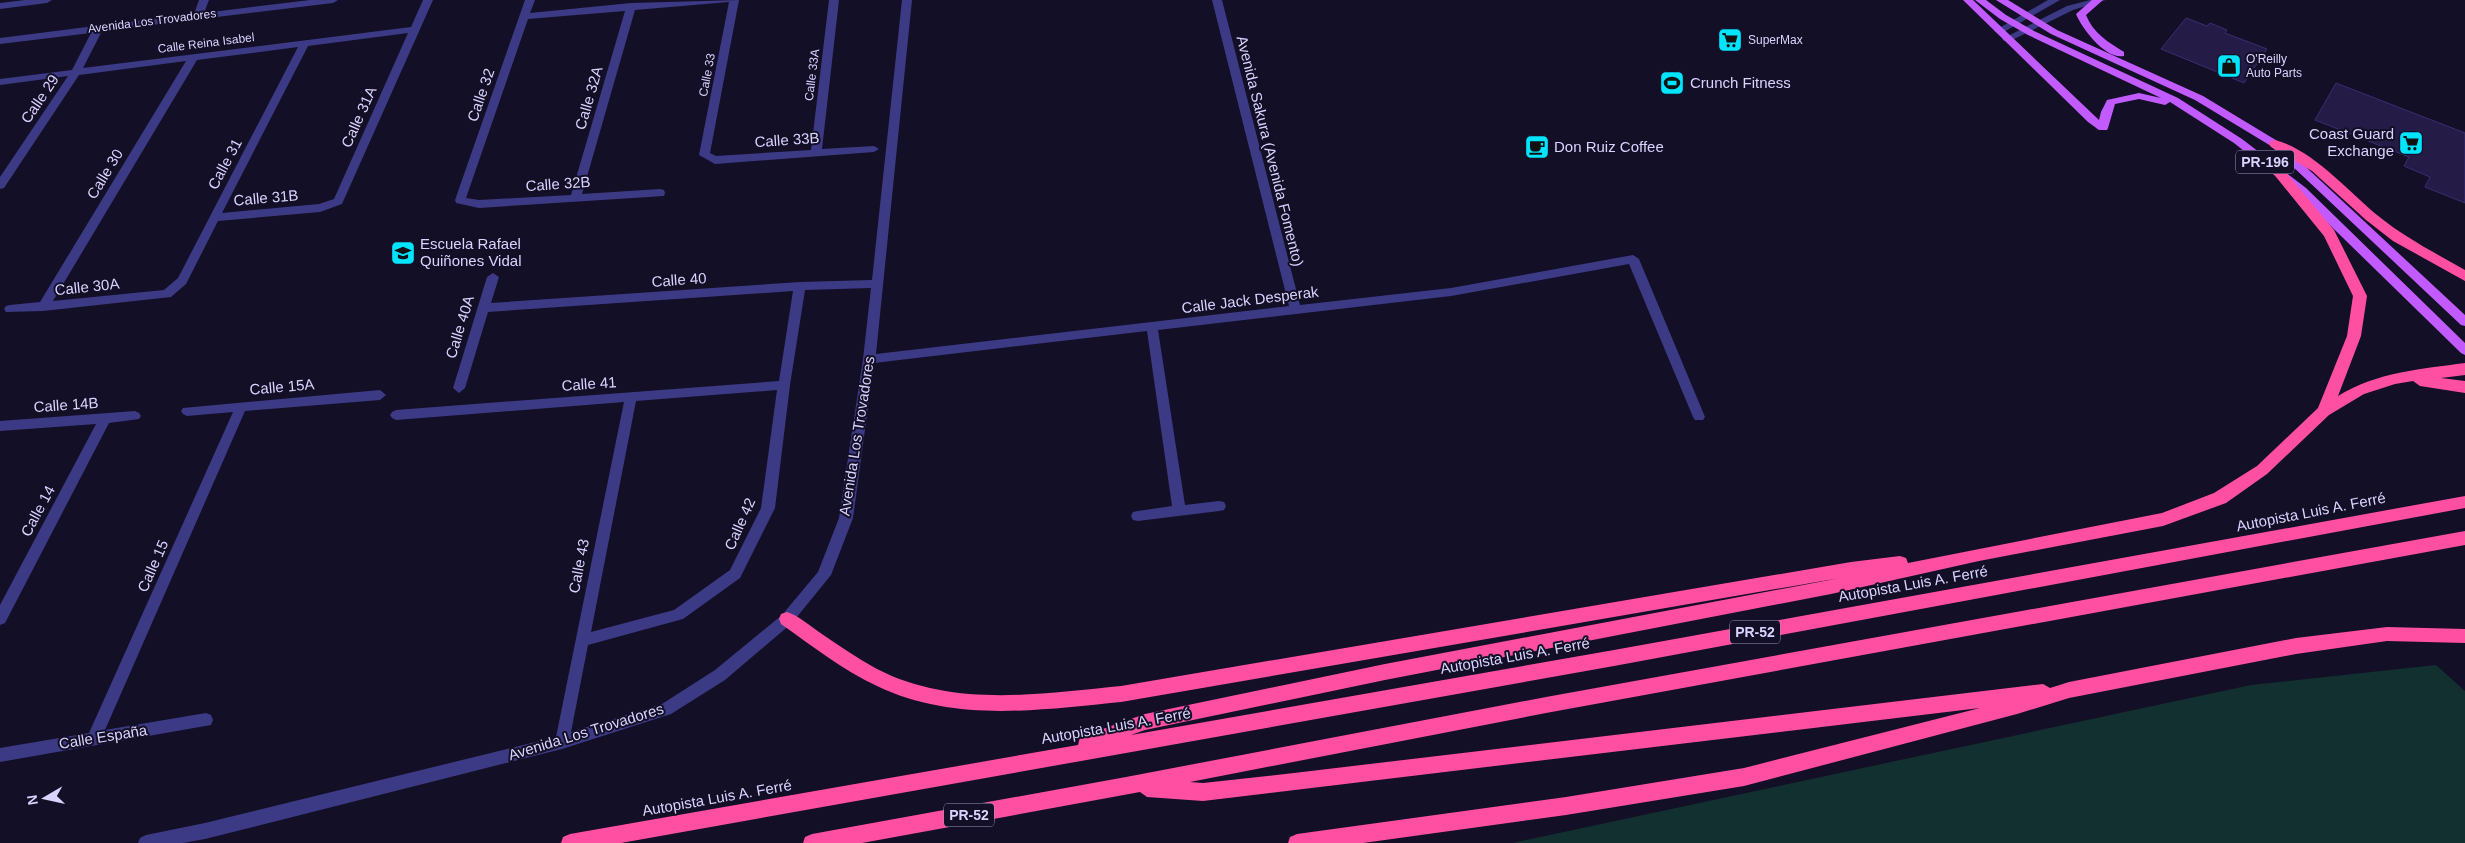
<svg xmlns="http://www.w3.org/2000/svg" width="2465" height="843" font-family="Arial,sans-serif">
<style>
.green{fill:#12302f}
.building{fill:#241b47;stroke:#3b2d73}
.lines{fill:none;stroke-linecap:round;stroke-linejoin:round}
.street{fill:#3d3a85;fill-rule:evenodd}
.primary{fill:#c25bff;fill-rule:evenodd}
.highway{fill:#ff4fa3;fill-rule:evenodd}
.labels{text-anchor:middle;stroke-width:4;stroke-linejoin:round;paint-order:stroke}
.far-street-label{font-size:12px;fill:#d9d4ff;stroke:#130f26}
.far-poi-label{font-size:12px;fill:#d9d4ff;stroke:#130f26;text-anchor:start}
.shield{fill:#130f26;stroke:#9e99be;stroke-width:1}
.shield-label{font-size:14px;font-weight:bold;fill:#d9d4ff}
.poi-label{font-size:15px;fill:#d9d4ff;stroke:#130f26;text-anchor:start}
.street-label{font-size:15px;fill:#d9d4ff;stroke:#130f26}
</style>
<rect width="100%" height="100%" fill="#130f26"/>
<!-- green -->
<path class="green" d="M 2436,665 L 2465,691 L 2465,843 L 1512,843 L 2251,685 Z"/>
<!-- building -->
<path class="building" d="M 2186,18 L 2207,26 L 2210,23 L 2227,30 L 2225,33 L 2267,49 L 2244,83 L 2161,49 Z
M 2336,83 L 2465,133 L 2465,203 L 2425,187 L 2430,177 L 2404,166 L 2409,157 L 2315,120 Z"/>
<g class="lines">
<!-- street -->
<path class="street" d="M 25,0 L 52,0 L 47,3 L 0,9 L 0,3 Z
M 199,0 L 209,0 L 204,13 L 310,0 L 338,0 L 333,3 L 102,31 L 83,68 L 411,27 L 423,0 L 433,0 L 342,204 L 320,212 L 218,221 L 186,284 L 171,297 L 43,311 L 6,312 L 4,309 L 6,306 L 10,305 L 40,302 L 186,61 L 79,75 L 4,188 L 0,189 L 0,177 L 68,76 L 0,85 L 0,79 L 72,70 L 91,33 L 0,44 L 0,38 L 95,26 L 99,24 L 103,25 L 194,14 ZM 408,33 L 334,199 L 319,204 L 222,213 L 308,46 ZM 298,47 L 178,278 L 164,290 L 53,301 L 197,60 Z
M 525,0 L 535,0 L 530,13 L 631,3 L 739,0 L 710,153 L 716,156 L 811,150 L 829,0 L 839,0 L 822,149 L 874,146 L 879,149 L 874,152 L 715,164 L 699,155 L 729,2 L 635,10 L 582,194 L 660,189 L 664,190 L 665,193 L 664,196 L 479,208 L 456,203 L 455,200 ZM 625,11 L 571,195 L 479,200 L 466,198 L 528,19 Z
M 902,0 L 912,0 L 876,354 L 1289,306 L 1212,0 L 1222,0 L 1300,305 L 1451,288 L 1633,255 L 1639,259 L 1705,417 L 1703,420 L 1695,420 L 1693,417 L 1629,264 L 1451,296 L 1158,330 L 1185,505 L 1219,501 L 1224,502 L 1226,506 L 1224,510 L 1219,511 L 1138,521 L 1133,520 L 1131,516 L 1133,512 L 1138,511 L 1172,506 L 1147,331 L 874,363 L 853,518 L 831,575 L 792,623 L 725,680 L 671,714 L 562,749 L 205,839 L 183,843 L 138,843 L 140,838 L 146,835 L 205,823 L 556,737 L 624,402 L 396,420 L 392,418 L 390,415 L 392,412 L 396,410 L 779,381 L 793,291 L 488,312 L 465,388 L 459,393 L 453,388 L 487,277 L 493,273 L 499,277 L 491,303 L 800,282 L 872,280 ZM 871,288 L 863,359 L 839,518 L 818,572 L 782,615 L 715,670 L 662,704 L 571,732 L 588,645 L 683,619 L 740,578 L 775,508 L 790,385 L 805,290 ZM 777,390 L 761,508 L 730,570 L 674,610 L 591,632 L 636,401 Z
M 2048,0 L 2060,0 L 2002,33 L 1999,34 L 1994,31 Z
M 2090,0 L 2106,0 L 2073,10 L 2010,41 L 2004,41 L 2002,39 L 2067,6 Z
M 380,390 L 386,395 L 380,400 L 245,411 L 105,730 L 206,713 L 211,715 L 213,720 L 211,725 L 0,762 L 0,748 L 89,733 L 233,412 L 187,416 L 183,414 L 181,411 L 183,408 Z
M 135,411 L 139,413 L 141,416 L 139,419 L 109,423 L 5,623 L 0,625 L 0,605 L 96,424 L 0,431 L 0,421 Z"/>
<!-- primary -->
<path class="primary" d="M 1963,0 L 1973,0 L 2099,120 L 2101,112 L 2107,100 L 2139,93 L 2161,98 L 2028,35 L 2000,19 L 1975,0 L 1986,0 L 2006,15 L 2034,31 L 2178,98 L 2242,139 L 2306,188 L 2465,343 L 2465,355 L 2461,353 L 2298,194 L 2234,143 L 2170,102 L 2165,105 L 2139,99 L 2115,104 L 2108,128 L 2107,130 L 2099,130 L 2088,122 Z
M 1996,0 L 2008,0 L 2057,30 L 2203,96 L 2279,142 L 2465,315 L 2465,326 L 2461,325 L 2271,146 L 2195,100 L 2051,34 Z
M 2092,0 L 2103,0 L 2086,15 C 2093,33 2108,42 2124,52 L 2124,56 C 2106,60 2082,29 2076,14 Z"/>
<!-- highway -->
<path class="highway" d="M 2275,140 C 2313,150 2347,190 2377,215 C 2404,237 2435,253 2465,270 L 2465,281 L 2393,241 L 2366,220 L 2312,171 L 2271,147 L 2269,144 L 2271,141 Z
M 2278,168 L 2283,169 L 2334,230 L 2367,296 L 2361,336 L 2338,396 C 2377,372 2421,369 2465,363 L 2465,375 L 2441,378 L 2465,381 L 2465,393 L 2420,386 L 2413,381 L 2395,384 L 2364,394 L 2329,415 L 2267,474 L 2226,503 L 2163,526 L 1979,561 L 1831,594 L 1385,680 L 1145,730 L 1131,735 L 1614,650 L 2465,496 L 2465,508 L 1614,666 L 621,843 L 561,843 L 563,837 L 570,834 L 1078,745 L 1080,737 L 1145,714 L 1385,664 L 1840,578 L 1121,702 C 1039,710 954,723 877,686 C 843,670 812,646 781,624 L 779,619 L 781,614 L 787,612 C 799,616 809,625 819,632 C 838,645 857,658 877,669 C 953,708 1039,694 1121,686 L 1851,562 L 1900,556 L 1906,558 L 1908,563 L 2162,513 L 2214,493 L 2257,466 L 2318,408 L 2347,336 L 2353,296 L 2324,236 L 2272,172 Z
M 2465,531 L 2465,545 L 1546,713 L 1190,782 L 1203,783 L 1294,773 L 2043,684 L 2050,688 L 2069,682 L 2296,638 L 2387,627 L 2465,629 L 2465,643 L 2387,641 L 2296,654 L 2069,698 L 2017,714 L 1744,786 L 1566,815 L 1363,843 L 1288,843 L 1290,837 L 1297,834 L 1566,797 L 1744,768 L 1980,708 L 1203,801 L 1147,797 L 1140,792 L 862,843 L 803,843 L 805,837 L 812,834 L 1126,777 L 1546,697 Z"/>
</g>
<!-- icons -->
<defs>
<symbol id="supermarket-square" viewBox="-11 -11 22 22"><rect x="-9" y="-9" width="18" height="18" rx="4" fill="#00e5ff" stroke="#130f26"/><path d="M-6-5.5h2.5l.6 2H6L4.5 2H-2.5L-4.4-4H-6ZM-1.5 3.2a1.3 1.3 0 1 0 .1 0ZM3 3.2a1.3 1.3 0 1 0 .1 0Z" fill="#111"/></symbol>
<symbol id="shop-square" viewBox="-11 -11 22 22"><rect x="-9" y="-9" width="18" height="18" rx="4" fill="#00e5ff" stroke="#130f26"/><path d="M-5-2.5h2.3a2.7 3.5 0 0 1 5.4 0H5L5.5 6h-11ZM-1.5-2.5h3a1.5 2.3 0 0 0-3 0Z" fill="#111"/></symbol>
<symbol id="stadium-square" viewBox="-11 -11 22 22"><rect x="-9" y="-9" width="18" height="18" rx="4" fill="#00e5ff" stroke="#130f26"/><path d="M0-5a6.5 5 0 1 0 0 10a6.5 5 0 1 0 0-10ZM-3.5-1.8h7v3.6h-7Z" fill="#111"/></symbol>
<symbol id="cafe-square" viewBox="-11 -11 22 22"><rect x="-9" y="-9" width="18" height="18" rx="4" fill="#00e5ff" stroke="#130f26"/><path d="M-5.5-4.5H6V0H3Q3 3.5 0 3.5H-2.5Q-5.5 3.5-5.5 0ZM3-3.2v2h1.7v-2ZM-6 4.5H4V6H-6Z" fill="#111"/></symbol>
<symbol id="school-square" viewBox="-11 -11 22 22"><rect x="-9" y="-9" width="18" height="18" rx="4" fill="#00e5ff" stroke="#130f26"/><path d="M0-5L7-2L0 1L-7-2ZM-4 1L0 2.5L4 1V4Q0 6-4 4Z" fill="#111"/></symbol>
</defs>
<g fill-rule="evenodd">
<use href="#supermarket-square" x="1716" y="26" width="28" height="28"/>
<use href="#shop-square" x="2215" y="52" width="28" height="28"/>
<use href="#stadium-square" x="1658" y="69" width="28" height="28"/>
<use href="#supermarket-square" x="2397" y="129" width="28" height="28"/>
<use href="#cafe-square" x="1523" y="133" width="28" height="28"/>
<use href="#school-square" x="389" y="239" width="28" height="28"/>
</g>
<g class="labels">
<!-- far-street labels -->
<g class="far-street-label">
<text transform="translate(152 21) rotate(-7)" y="4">Avenida Los Trovadores</text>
<text transform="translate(206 43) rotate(-7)" y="4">Calle Reina Isabel</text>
<text transform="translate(707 75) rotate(-79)" y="4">Calle 33</text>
<text transform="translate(812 75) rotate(-83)" y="4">Calle 33A</text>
</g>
<!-- far-poi labels -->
<g class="far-poi-label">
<text x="1748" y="44">SuperMax</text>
<text x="2246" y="63">O'Reilly<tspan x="2246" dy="14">Auto Parts</tspan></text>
</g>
<!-- shield labels -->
<g class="shield">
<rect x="2236" y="150.5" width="58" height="23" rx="4"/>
<rect x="1730" y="620.5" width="50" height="23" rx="4"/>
<rect x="944" y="803.5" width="50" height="23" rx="4"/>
</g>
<g class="shield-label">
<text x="2265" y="167">PR-196</text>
<text x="1755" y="637">PR-52</text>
<text x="969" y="820">PR-52</text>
</g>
<!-- poi labels -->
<g class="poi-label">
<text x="1690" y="88">Crunch Fitness</text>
<text x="2394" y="139" text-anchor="end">Coast Guard<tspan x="2394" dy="17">Exchange</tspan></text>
<text x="1554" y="152">Don Ruiz Coffee</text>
<text x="420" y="249">Escuela Rafael<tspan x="420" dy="17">Quiñones Vidal</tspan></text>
</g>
<!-- street labels -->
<g class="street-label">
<text transform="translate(481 95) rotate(-71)" y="5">Calle 32</text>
<text transform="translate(589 98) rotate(-74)" y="5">Calle 32A</text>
<text transform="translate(40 99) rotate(-56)" y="5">Calle 29</text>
<text transform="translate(359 117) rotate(-66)" y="5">Calle 31A</text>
<text transform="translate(787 140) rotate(-4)" y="5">Calle 33B</text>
<text transform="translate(1270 151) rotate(76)" y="5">Avenida Sakura (Avenida Fomento)</text>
<text transform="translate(225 164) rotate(-62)" y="5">Calle 31</text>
<text transform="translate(105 174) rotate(-59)" y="5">Calle 30</text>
<text transform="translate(558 184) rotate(-4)" y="5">Calle 32B</text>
<text transform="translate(266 198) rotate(-5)" y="5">Calle 31B</text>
<text transform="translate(679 280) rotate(-4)" y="5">Calle 40</text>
<text transform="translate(87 287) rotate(-6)" y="5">Calle 30A</text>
<text transform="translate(1250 300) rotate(-7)" y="5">Calle Jack Desperak</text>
<text transform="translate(460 327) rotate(-73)" y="5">Calle 40A</text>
<text transform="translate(589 384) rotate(-4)" y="5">Calle 41</text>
<text transform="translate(282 387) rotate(-5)" y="5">Calle 15A</text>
<text transform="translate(66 405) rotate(-4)" y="5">Calle 14B</text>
<text transform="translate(857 436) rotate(-81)" y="5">Avenida Los Trovadores</text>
<text transform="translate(38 511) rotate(-62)" y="5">Calle 14</text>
<text transform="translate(2311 512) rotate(-11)" y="5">Autopista Luis A. Ferré</text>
<text transform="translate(740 524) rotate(-66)" y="5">Calle 42</text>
<text transform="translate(153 566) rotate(-66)" y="5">Calle 15</text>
<text transform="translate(579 566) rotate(-79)" y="5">Calle 43</text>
<text transform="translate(1913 584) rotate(-10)" y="5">Autopista Luis A. Ferré</text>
<text transform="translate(1515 656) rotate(-10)" y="5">Autopista Luis A. Ferré</text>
<text transform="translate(1116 726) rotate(-10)" y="5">Autopista Luis A. Ferré</text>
<text transform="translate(586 732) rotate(-17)" y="5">Avenida Los Trovadores</text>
<text transform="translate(103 737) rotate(-9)" y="5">Calle España</text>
<text transform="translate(717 798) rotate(-10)" y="5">Autopista Luis A. Ferré</text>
</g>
</g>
<!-- north arrow -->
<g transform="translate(45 798) rotate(261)" stroke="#130f26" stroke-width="4" paint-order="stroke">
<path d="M0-4L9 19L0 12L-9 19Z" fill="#d9d4ff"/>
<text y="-8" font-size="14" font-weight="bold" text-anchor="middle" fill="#d9d4ff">N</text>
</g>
</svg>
